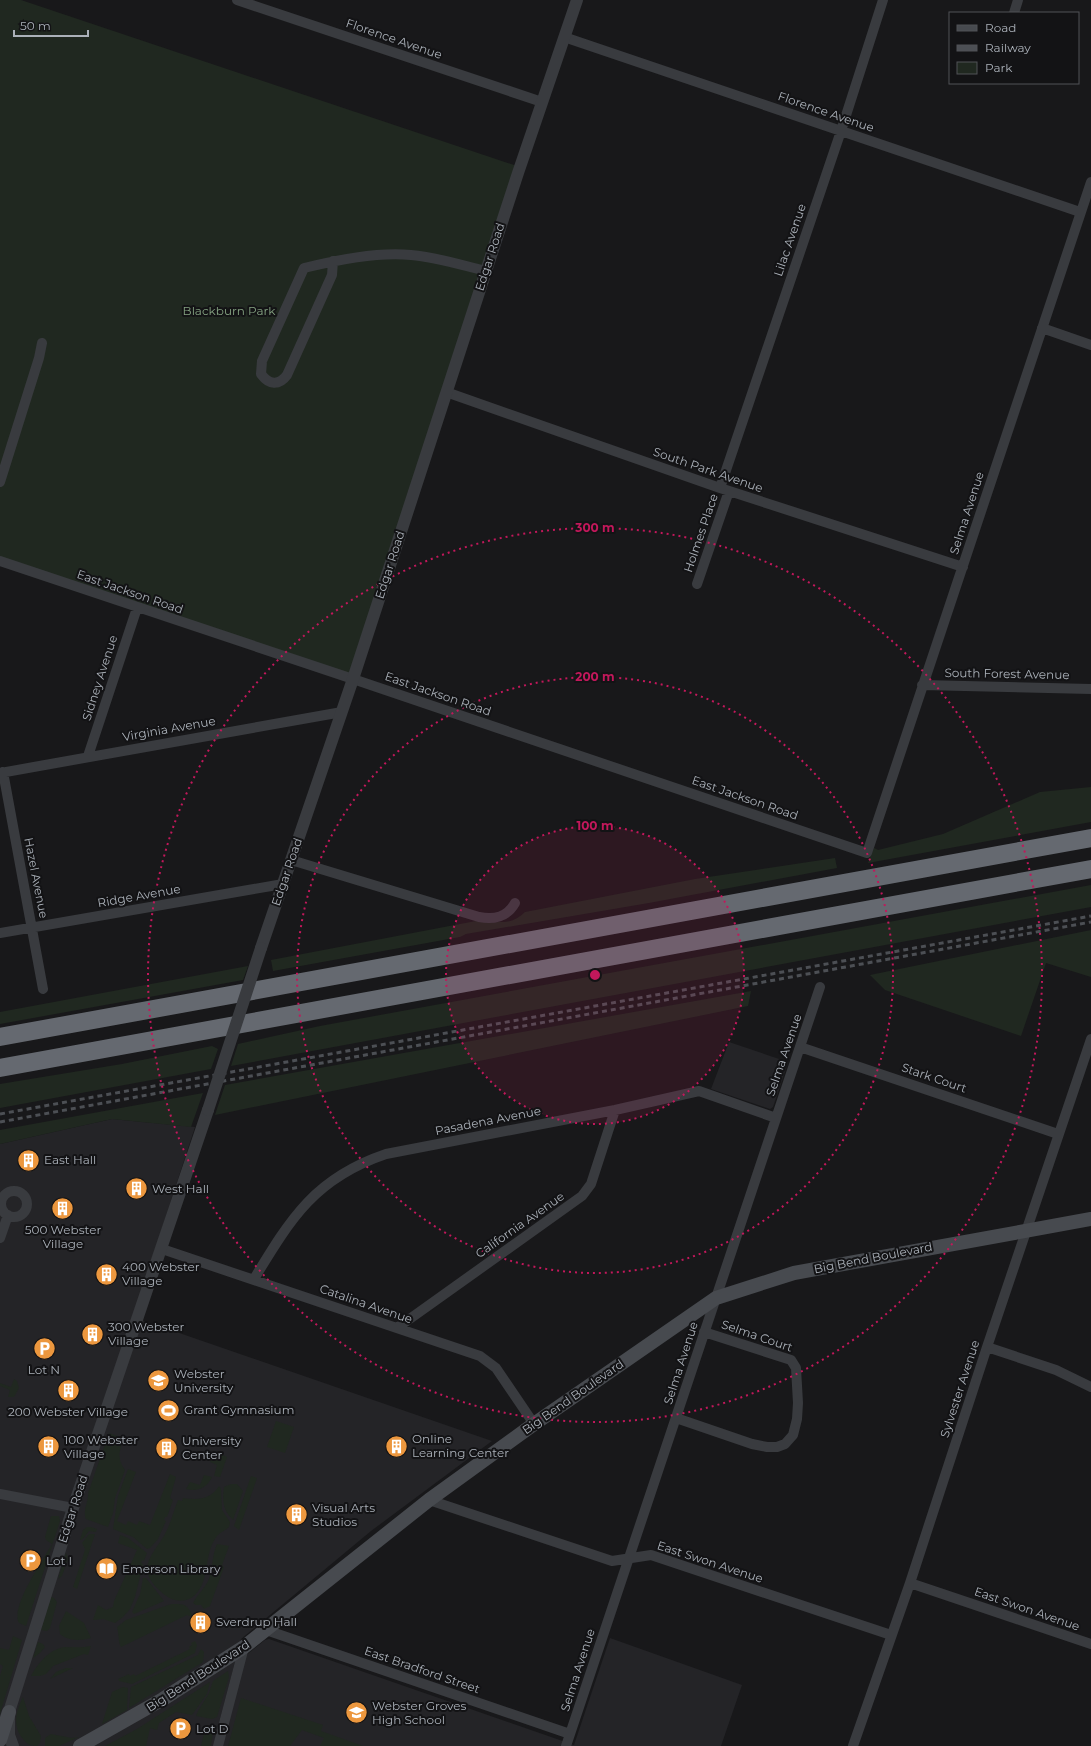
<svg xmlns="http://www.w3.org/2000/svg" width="1091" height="1746" font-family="Montserrat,sans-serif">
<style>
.built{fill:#242427}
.green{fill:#202820}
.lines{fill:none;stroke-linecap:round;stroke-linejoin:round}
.minor{stroke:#393b3f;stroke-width:10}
.tertiary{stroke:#393b3f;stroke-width:12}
.secondary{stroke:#474a4f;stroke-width:14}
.motorway{stroke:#656970;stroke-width:18}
.rail{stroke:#4c4f54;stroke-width:3;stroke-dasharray:5 4;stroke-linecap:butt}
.tertiary-bridge{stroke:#393b3f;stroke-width:12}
.ring{fill:none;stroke:#c2185b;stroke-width:2;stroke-dasharray:2 4}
.labels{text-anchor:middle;stroke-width:4;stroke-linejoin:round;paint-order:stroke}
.street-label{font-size:12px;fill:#abb1b9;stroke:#131315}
.park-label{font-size:12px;fill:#85a382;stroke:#131315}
.poi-label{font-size:12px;fill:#abb1b9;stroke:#131315;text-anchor:start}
.centre{fill:#c2185b;stroke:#131315;stroke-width:2}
.ring-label{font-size:12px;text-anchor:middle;font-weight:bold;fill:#c2185b;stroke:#131315;stroke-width:4;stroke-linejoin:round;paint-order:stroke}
</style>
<rect width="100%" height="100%" fill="#18181a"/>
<!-- built -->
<path class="built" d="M 729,1042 L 788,1062 L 773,1107 L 770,1109 L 711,1089 Z
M 112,1119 L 195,1127 L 133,1317 L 492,1441 L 371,1531 L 241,1639 L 213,1746 L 0,1746 L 0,1144 Z
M 610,1638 L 742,1685 L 721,1746 L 222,1746 L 245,1656 L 265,1640 L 269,1639 L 574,1745 Z"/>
<!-- green -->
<path class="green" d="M 0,0 L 21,0 L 517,166 L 351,676 L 0,559 Z
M 1091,787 L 1091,822 L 868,863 L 874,848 L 878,850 L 943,834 L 1040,792 Z
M 835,858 L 837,868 L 649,903 L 466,934 L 460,937 L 273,971 L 271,960 L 481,920 C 500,922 510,926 525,912 L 695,879 Z
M 1091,885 L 1091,907 L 231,1066 L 238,1044 L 320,1026 Z
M 1091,930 L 1091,977 L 1046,963 L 1021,1036 L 885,990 L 870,975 Z
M 248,966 L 243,980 L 0,1024 L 0,1012 Z
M 751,991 L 748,1006 L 215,1115 L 225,1085 Z
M 212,1046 L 218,1049 L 211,1069 L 0,1108 L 0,1084 L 122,1064 Z
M 203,1093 L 191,1127 L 112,1119 L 0,1144 L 0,1130 Z
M 14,1379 L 17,1381 L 19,1388 L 14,1397 L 8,1397 L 10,1390 L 0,1386 L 0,1383 L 11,1387 Z
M 276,1421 L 294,1427 L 285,1453 L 267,1447 Z
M 109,1433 L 123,1438 C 120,1453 116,1456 125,1470 L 115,1498 L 113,1513 L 108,1527 L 86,1519 C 82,1510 89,1502 88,1493 Z
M 214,1451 L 227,1457 L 220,1477 L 214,1476 L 217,1465 L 210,1462 Z
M 128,1469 L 136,1472 L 117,1521 L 126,1525 L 128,1521 L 137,1525 L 139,1521 L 150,1525 L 170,1474 L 176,1477 L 170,1498 L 173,1500 L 167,1517 L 165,1517 L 164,1520 L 166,1521 L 158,1539 L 150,1548 L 147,1549 L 133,1537 L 113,1529 L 118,1496 Z
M 204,1475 L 212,1477 C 207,1488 197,1492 186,1489 L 190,1482 L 200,1485 Z
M 251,1476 L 257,1478 L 239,1530 L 234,1526 Z
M 231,1484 L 237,1484 L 243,1491 L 233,1520 C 223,1511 222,1500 224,1487 Z
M 219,1486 L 221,1489 L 222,1510 L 230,1522 L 229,1527 C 225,1531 220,1532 217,1536 C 203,1554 211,1579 195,1595 C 190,1600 182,1602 175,1600 C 167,1598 160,1591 155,1586 C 136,1564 157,1551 166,1532 C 171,1522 174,1510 178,1500 L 182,1501 L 183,1498 C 198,1500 210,1500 219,1486 Z
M 51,1516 L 59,1516 L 60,1521 L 26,1626 L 19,1623 C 10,1607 43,1560 52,1544 L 46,1540 L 45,1537 Z
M 91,1527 L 97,1529 L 96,1532 L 89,1531 L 83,1539 L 80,1540 L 83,1530 L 87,1527 Z
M 89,1534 L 95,1534 L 77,1589 L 73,1587 L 84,1553 L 85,1549 L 82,1543 Z
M 120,1535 L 128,1538 L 147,1553 L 144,1561 L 142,1560 L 141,1563 L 143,1564 L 135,1597 L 130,1609 L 123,1617 L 115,1623 L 103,1619 L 93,1620 L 98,1605 L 106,1610 L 113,1607 L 114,1601 L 137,1550 L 118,1543 Z
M 217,1544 L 229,1546 L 222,1565 L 224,1567 L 210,1606 L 204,1609 L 201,1605 L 196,1605 L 193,1603 C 197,1595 205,1588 209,1579 C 213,1567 212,1555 217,1544 Z
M 66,1553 L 68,1559 L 62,1576 L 58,1579 Z
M 143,1578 L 146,1578 L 164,1601 L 134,1614 L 132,1612 L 140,1594 Z
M 51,1597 L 54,1598 L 57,1602 L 50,1628 L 47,1631 L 41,1630 Z
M 171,1604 C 183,1604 187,1603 192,1615 L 189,1616 L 187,1615 L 121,1647 C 118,1642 119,1633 117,1627 L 126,1620 Z
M 66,1611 L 84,1623 L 91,1638 C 80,1641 68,1641 60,1634 L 59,1626 Z
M 13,1636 L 22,1640 L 0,1714 L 0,1676 L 3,1666 L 0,1664 L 0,1648 L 9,1650 Z
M 195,1641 L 197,1645 L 195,1653 L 132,1684 L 119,1681 L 118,1679 L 129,1674 L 130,1676 L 134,1674 L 135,1676 L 190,1649 L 189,1647 L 192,1645 L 191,1643 Z
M 38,1642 L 43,1644 L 45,1647 L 40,1653 L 33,1658 Z
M 91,1646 L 88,1655 L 84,1654 L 53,1666 L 46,1674 L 40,1676 L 31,1676 C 38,1663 50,1648 66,1647 C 74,1647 82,1648 91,1646 Z
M 201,1649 L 204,1652 L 203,1662 L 129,1708 L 131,1687 L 198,1655 Z
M 66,1668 L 73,1668 L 50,1679 L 56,1672 Z
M 228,1671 L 229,1677 L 217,1717 L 212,1719 L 196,1716 L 198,1711 L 209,1693 L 213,1681 Z
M 210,1682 L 207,1694 L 192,1715 L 176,1712 L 159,1723 L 157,1730 L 150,1728 L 146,1746 L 105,1746 L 137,1729 Z
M 123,1687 L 128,1688 L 127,1710 L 102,1724 L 112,1692 Z
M 23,1697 L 29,1716 L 41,1736 L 40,1743 L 37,1746 C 30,1746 28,1745 23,1739 C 12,1726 16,1711 23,1697 Z
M 241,1698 L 323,1725 L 321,1731 L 363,1746 L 320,1746 L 324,1738 L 302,1730 L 290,1746 L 228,1746 Z
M 205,1729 L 213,1732 L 211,1746 L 201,1746 Z
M 51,1734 L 72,1738 L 79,1737 L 59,1746 L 45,1746 L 45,1738 Z"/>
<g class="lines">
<!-- minor -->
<path class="minor" d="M 237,0 L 542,102
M 1014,13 L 1018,0
M 564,37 L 1080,212
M 333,261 L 332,275 L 287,375 C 279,386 269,385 261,374 L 262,361 L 304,268 C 338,260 375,252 411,255 C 436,257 461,265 486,271
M 1042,328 L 1091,345
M 446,392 L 720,488 L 963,567
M 0,482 L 39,358 L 42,343
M 720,488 L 841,131 L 883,0
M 0,561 L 353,679 L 867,853 L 1091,182
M 697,584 L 729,491
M 922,685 L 1091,689
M 88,756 L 137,608
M 3,772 L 43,989
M 0,773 L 342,712
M 291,860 L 479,917 C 495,920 507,917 515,903
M 0,933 L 283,884
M 800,1047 L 1058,1134
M1 1204a13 13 0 1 1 26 0a13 13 0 1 1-26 0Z
M 0,1238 L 8,1215
M 162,1249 L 480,1356 L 496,1368 L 534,1424
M 254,1279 C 291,1218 315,1178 386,1154 L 615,1110 L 699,1091 L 776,1118
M 397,1328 L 582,1196 L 591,1184 L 615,1110
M 987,1347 L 1056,1370 L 1091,1387
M 676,1418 L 752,1444 L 767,1447 L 777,1447 L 785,1444 L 793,1435 L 797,1419 L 798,1403 L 796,1368 L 791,1360 L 704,1332
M 0,1494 L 73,1508
M 429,1500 L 612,1561 L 651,1555 L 891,1635
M 910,1583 L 1091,1644
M 266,1630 L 570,1734
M 218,1746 L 244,1647
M 566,1746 L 820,987
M 853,1746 L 910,1583 L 987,1347 L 1091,1039"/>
<!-- tertiary -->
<path class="tertiary" d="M 261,948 L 353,679 L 518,173 L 577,0
M 13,1746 L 9,1735 L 9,1712 L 73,1508 L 208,1110"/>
<!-- secondary -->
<path class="secondary" d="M 0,1740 L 9,1712
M 80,1746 L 163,1699 L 244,1647 L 429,1500 L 534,1424 L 716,1298 L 794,1273 L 1091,1219"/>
<!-- motorway -->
<path class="motorway" d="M 0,1037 L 1091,838
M 0,1068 L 1091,869"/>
<!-- rail -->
<path class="rail" d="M 0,1114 L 1091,916
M 0,1122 L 1091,922"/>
<!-- tertiary-bridge -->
<path class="tertiary-bridge" d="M 208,1110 L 261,948"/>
</g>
<!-- distance rings -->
<circle cx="595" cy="975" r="149" fill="#c2185b" fill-opacity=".12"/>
<g class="ring">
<circle cx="595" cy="975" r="149"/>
<circle cx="595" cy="975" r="298"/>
<circle cx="595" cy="975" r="447"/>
</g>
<!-- icons -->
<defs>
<symbol id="building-disc" viewBox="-11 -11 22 22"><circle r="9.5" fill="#ec973e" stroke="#131315"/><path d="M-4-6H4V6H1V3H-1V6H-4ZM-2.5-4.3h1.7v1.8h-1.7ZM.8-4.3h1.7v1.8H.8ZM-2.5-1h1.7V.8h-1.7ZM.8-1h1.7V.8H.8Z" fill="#fff"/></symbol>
<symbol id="parking-disc" viewBox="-11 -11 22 22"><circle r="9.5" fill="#ec973e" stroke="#131315"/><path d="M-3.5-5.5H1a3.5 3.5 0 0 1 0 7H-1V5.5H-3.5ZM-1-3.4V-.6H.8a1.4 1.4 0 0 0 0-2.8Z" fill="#fff"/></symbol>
<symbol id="university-disc" viewBox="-11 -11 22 22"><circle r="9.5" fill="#ec973e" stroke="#131315"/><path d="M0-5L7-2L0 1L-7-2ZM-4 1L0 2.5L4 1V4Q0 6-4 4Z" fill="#fff"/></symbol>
<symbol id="stadium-disc" viewBox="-11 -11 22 22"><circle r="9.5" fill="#ec973e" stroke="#131315"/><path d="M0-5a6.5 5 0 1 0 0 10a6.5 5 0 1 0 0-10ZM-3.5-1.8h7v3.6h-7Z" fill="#fff"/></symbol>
<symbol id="library-disc" viewBox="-11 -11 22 22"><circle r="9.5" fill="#ec973e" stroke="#131315"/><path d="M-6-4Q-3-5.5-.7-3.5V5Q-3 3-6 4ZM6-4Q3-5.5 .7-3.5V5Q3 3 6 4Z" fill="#fff"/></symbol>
<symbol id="school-disc" viewBox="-11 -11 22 22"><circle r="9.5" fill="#ec973e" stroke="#131315"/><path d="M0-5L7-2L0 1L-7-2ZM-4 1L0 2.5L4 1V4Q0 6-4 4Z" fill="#fff"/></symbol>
</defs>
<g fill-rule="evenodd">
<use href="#building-disc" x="16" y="1148" width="25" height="25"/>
<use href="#building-disc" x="124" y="1176" width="25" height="25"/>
<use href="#building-disc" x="50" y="1196" width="25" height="25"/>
<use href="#building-disc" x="94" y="1262" width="25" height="25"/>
<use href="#building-disc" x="80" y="1322" width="25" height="25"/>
<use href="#parking-disc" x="32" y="1336" width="25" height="25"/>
<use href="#university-disc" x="146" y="1368" width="25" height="25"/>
<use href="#building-disc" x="56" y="1378" width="25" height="25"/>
<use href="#stadium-disc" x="156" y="1398" width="25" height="25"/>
<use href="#building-disc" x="384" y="1434" width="25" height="25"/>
<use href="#building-disc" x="36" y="1434" width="25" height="25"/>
<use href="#building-disc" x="154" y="1436" width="25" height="25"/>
<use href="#building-disc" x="284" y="1502" width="25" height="25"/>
<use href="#parking-disc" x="18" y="1548" width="25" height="25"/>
<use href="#library-disc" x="94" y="1556" width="25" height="25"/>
<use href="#building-disc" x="188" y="1610" width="25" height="25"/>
<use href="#school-disc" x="344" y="1700" width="25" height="25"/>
<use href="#parking-disc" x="168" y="1716" width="25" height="25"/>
</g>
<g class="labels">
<!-- street labels -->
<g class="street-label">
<text transform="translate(394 39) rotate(19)" y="4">Florence Avenue</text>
<text transform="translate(826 112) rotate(19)" y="4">Florence Avenue</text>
<text transform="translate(790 240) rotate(-71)" y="4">Lilac Avenue</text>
<text transform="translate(490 257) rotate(-72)" y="4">Edgar Road</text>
<text transform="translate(708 470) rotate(19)" y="4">South Park Avenue</text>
<text transform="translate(967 513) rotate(-72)" y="4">Selma Avenue</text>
<text transform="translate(701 533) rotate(-71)" y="4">Holmes Place</text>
<text transform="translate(390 565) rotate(-72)" y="4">Edgar Road</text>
<text transform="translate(130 592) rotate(19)" y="4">East Jackson Road</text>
<text transform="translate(1007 674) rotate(1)" y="4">South Forest Avenue</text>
<text transform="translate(100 678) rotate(-72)" y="4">Sidney Avenue</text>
<text transform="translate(438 694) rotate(19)" y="4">East Jackson Road</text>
<text transform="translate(169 729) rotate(-10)" y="4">Virginia Avenue</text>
<text transform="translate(745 798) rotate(19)" y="4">East Jackson Road</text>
<text transform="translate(287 872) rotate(-71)" y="4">Edgar Road</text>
<text transform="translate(36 878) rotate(79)" y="4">Hazel Avenue</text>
<text transform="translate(139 896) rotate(-10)" y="4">Ridge Avenue</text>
<text transform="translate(784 1055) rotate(-71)" y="4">Selma Avenue</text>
<text transform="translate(934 1078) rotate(19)" y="4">Stark Court</text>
<text transform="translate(488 1121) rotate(-11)" y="4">Pasadena Avenue</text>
<text transform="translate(520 1225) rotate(-35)" y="4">California Avenue</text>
<text transform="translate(873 1258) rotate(-11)" y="4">Big Bend Boulevard</text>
<text transform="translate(366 1304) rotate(19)" y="4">Catalina Avenue</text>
<text transform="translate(757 1336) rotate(19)" y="4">Selma Court</text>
<text transform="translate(681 1363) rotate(-72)" y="4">Selma Avenue</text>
<text transform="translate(960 1389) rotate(-72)" y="4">Sylvester Avenue</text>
<text transform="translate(573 1397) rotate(-35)" y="4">Big Bend Boulevard</text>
<text transform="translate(73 1509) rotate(-72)" y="4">Edgar Road</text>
<text transform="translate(710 1562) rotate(18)" y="4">East Swon Avenue</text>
<text transform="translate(1027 1609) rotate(19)" y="4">East Swon Avenue</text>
<text transform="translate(422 1670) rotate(19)" y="4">East Bradford Street</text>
<text transform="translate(578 1670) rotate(-72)" y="4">Selma Avenue</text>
<text transform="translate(198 1676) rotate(-33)" y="4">Big Bend Boulevard</text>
</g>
<!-- park labels -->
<g class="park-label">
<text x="229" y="315">Blackburn Park</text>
</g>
<!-- poi labels -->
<g class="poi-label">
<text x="44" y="1164">East Hall</text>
<text x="152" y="1193">West Hall</text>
<text x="63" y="1234" text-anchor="middle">500 Webster<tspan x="63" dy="14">Village</tspan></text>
<text x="122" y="1271">400 Webster<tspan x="122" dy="14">Village</tspan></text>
<text x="108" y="1331">300 Webster<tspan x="108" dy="14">Village</tspan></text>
<text x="44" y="1374" text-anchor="middle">Lot N</text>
<text x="174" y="1378">Webster<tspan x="174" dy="14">University</tspan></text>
<text x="184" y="1414">Grant Gymnasium</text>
<text x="68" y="1416" text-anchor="middle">200 Webster Village</text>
<text x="412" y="1443">Online<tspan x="412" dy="14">Learning Center</tspan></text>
<text x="64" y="1444">100 Webster<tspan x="64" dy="14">Village</tspan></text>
<text x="182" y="1445">University<tspan x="182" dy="14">Center</tspan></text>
<text x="312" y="1512">Visual Arts<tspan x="312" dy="14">Studios</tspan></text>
<text x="46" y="1565">Lot I</text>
<text x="122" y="1573">Emerson Library</text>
<text x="216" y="1626">Sverdrup Hall</text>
<text x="372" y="1710">Webster Groves<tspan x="372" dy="14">High School</tspan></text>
<text x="196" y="1733">Lot D</text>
</g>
</g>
<circle cx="595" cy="975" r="6" class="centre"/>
<g class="ring-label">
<text x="595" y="532">300 m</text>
<text x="595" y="681">200 m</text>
<text x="595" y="830">100 m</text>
</g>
<!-- legend -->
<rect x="949" y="12" width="130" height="72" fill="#131315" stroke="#505257"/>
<rect x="957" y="25" width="20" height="6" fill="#474a4f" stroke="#505257"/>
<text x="985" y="32" font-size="12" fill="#abb1b9">Road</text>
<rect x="957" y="45" width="20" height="6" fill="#4c4f54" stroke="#505257"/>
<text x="985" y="52" font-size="12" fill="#abb1b9">Railway</text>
<rect x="957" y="62" width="20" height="12" fill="#202820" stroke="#505257"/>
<text x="985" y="72" font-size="12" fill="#abb1b9">Park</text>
<!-- scale -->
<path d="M14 30v6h74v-6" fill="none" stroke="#abb1b9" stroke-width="2"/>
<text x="20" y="30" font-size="12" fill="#abb1b9" stroke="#131315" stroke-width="3" paint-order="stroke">50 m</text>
</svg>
